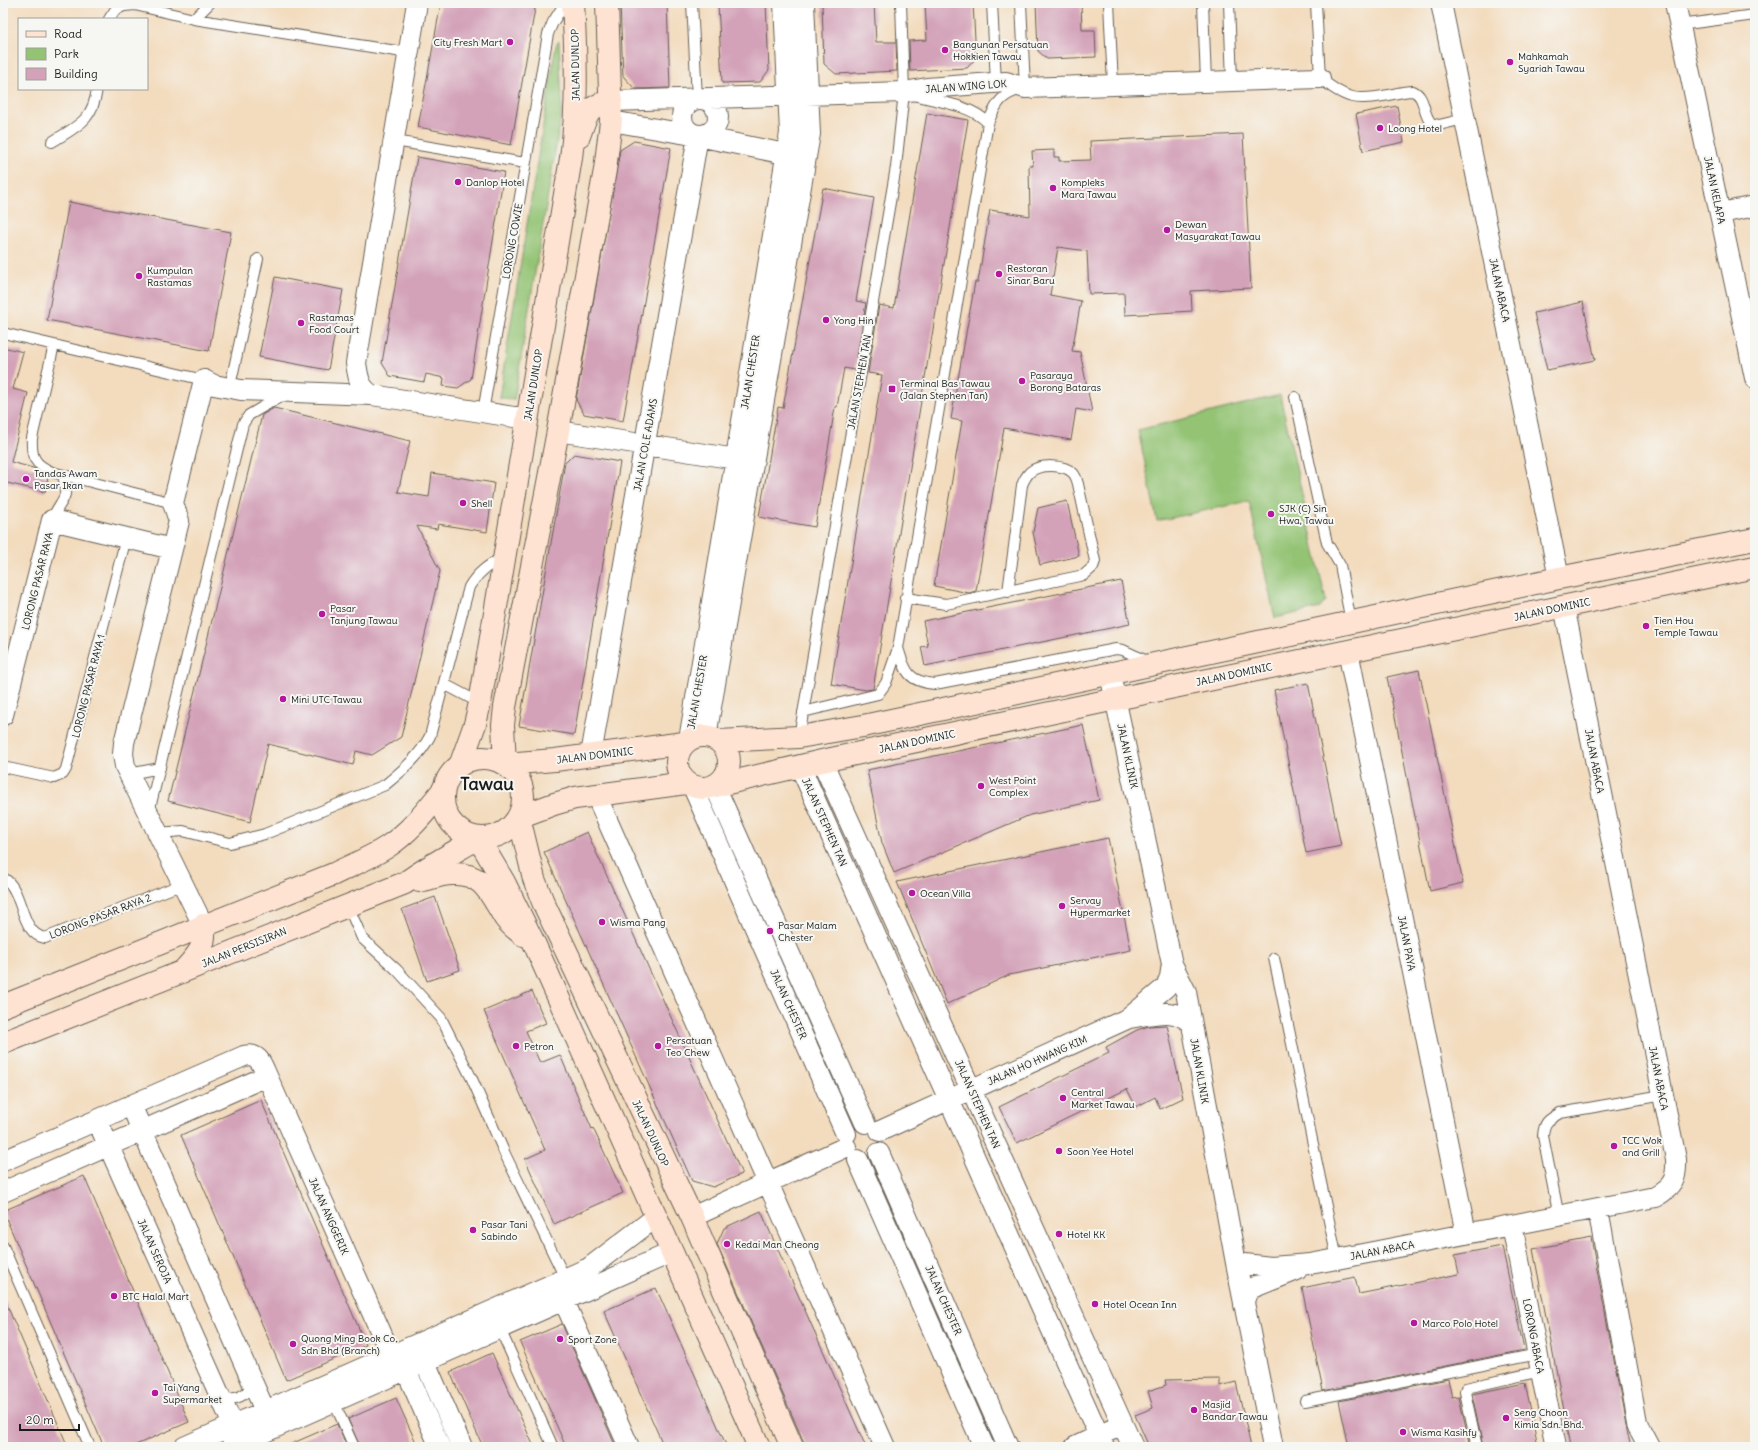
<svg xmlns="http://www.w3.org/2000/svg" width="1758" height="1450" font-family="Delius,sans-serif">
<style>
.green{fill:#93c373;stroke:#587048}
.building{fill:#d3a1b8}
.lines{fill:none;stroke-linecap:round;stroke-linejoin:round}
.lane-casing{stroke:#675f54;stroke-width:12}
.street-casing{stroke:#675f54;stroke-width:22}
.secondary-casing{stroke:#675f54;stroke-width:24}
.lane{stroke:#fff;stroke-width:10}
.street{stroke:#fff;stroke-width:20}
.secondary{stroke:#fee3d2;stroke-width:22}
.poi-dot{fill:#b5179e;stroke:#f6f6f2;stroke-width:1.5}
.labels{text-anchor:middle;stroke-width:4;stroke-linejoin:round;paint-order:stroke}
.poi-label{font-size:10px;fill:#1c1c1c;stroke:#f6f6f2;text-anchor:start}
.street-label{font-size:10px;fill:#1c1c1c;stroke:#f6f6f2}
.town-label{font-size:18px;font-weight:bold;fill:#1c1c1c;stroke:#f6f6f2}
</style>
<rect width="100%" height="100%" fill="#f6f6f2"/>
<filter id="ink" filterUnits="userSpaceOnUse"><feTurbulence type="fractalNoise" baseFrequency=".025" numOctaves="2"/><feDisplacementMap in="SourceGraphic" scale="8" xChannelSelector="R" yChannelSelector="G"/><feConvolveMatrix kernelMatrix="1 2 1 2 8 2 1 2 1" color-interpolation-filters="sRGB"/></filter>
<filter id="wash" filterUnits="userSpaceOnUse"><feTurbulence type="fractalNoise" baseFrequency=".012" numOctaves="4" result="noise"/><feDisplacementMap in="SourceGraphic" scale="16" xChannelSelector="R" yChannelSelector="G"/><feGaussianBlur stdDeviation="0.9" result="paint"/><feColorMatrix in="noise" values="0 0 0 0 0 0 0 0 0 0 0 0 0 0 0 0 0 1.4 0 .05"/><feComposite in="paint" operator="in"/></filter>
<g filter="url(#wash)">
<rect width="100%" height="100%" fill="#f3dbbd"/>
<!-- green -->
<path class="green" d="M 559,41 L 562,102 L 561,116 L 514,400 L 499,397 L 556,45 Z
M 1280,395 L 1326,601 L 1320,608 L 1275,618 L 1249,501 L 1157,521 L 1138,430 Z"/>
<g id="blocks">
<!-- building -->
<path class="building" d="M 441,3 L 536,3 L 511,145 L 418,127 Z
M 620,3 L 667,3 L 670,88 L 635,89 L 623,76 Z
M 718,3 L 766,3 L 769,70 L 760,82 L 722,83 Z
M 822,3 L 874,3 L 876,42 L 896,42 L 897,71 L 836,74 L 824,64 Z
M 925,3 L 973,3 L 976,58 L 967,68 L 910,71 L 909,41 L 927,40 Z
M 1036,3 L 1081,3 L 1082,30 L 1095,30 L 1096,57 L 1047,59 L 1038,51 Z
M 1397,106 L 1404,142 L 1363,151 L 1356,114 Z
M 927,113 L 968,120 L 873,689 L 866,690 L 831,684 L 882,375 L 868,373 L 879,305 L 894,308 Z
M 1243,134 L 1251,288 L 1191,291 L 1192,311 L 1125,315 L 1124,293 L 1089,294 L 1087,251 L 1058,247 L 1050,295 L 1081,301 L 1072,351 L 1080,352 L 1092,412 L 1076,409 L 1071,440 L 1004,428 L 976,591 L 969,593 L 934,586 L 962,421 L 951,419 L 975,282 L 978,282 L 990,210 L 1030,216 L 1029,166 L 1033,166 L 1032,151 L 1054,150 L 1054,157 L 1059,157 L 1059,161 L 1091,160 L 1090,141 Z
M 634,141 L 671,148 L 623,421 L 584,414 L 576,400 L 620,150 Z
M 417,157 L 504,172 L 471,379 L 458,388 L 443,386 L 444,378 L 426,374 L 424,382 L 390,376 L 382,363 Z
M 823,188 L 874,198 L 856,301 L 866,303 L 855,370 L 844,368 L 837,407 L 835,407 L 815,527 L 759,517 L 778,407 L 783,408 Z
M 69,202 L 231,232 L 209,351 L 47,320 Z
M 275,277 L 343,290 L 328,370 L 259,357 Z
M 1583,302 L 1595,360 L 1547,370 L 1534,313 Z
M 3,347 L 23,352 L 13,389 L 28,393 L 11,462 L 33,468 L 35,469 L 34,473 L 48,477 L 45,492 L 3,482 L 6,470 L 3,470 Z
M 274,408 L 410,441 L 398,492 L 429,497 L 432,473 L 494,483 L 487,532 L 438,524 L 437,529 L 417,526 L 440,571 L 401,737 L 372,755 L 356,751 L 353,765 L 268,744 L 250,822 L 168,801 L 262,415 Z
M 574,454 L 620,462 L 574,735 L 519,726 L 565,463 Z
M 1067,501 L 1079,556 L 1040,565 L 1033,532 L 1038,508 Z
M 1121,581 L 1130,624 L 925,666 L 921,647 L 928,646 L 923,621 Z
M 1419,670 L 1463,883 L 1430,891 L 1387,677 Z
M 1308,683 L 1341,846 L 1306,853 L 1274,690 Z
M 1083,725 L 1099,800 L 1030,815 L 894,873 L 882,843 L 867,770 Z
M 587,832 L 742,1174 L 713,1187 L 692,1181 L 544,852 Z
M 1108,838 L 1131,950 L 1009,975 L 947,1004 L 897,882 Z
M 435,897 L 460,970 L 427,981 L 402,909 Z
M 532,991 L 546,1023 L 526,1031 L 540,1063 L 560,1055 L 592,1129 L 593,1128 L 623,1193 L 554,1224 L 525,1159 L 545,1150 L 484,1011 Z
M 1167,1025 L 1183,1098 L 1160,1109 L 1155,1097 L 1136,1107 L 1127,1089 L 1017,1143 L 999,1107 L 1109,1053 L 1106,1047 L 1137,1030 L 1149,1026 Z
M 261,1100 L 366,1345 L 286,1380 L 181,1135 Z
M 84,1176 L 189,1422 L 131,1447 L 104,1447 L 3,1211 Z
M 761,1211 L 774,1241 L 866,1447 L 806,1447 L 717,1244 L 724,1228 Z
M 1591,1238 L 1626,1424 L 1631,1447 L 1571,1447 L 1533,1249 Z
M 1502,1246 L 1524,1350 L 1323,1391 L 1302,1288 L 1355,1277 L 1359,1294 L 1459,1274 L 1455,1255 Z
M 656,1288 L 727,1447 L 664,1447 L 604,1311 Z
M 3,1296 L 68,1447 L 3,1447 Z
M 562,1324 L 616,1447 L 566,1447 L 520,1342 Z
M 492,1353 L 534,1447 L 483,1447 L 450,1372 Z
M 1220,1379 L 1220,1386 L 1236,1382 L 1251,1447 L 1149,1447 L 1135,1415 L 1153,1408 L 1148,1391 L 1166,1385 L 1165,1380 Z
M 1448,1379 L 1452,1398 L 1459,1397 L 1470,1447 L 1349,1447 L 1339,1401 Z
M 1525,1383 L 1537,1441 L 1510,1447 L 1483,1447 L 1472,1394 Z
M 396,1398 L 418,1447 L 360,1447 L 348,1419 Z
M 337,1424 L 347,1447 L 284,1447 Z"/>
</g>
</g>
<g filter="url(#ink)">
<use href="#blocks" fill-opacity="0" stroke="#675f54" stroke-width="1"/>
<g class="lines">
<defs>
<path id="lane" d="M 692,3 L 697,98
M 992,3 L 996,83
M 1109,3 L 1113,85
M 1203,3 L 1206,82
M 1229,3 L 1232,81
M 1316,3 L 1320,78 C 1346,100 1357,101 1389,95 C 1397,93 1405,91 1413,91 C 1426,97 1422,113 1431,123 L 1439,125 L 1464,119
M 109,19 L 115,10 L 124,6 L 135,5 L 194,19 L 409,53
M 194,19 L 210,3
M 1679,25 L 1755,15
M 913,95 C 936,101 972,105 988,123
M 395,141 L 525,163
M 52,142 C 77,126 93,121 97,89
M 3,333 L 204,380
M 54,345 L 32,438 C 31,457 34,464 52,472 L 173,503
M 232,377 L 258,259
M 1295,397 L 1327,543 L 1340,565 L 1351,622
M 483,412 L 548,34 L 553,22 L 565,3
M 52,520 C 60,498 70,502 63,475
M 905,598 L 946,604 L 1084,575 L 1093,567 L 1095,561 L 1078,484 C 1077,480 1076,476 1073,473 C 1064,464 1040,464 1030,472 C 1026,476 1024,480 1022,485 L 1008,592
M 898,648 C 905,672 909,682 935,684 L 1116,649 L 1123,650 L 1149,662
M 444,684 L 480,703
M 803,712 L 878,694 L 886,683 L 898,648 L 988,123 C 997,101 1002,94 1025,88 L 1021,3
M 799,737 L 896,167 L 904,92 L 901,3
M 3,767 L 54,778 L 63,774 L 66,769 L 126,538
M 129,774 L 160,768
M 149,812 L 243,424 L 249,415 L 283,395
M 158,833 L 183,831 L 230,843 L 265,834 L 385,785 C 402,771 420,756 430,736 L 469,587 C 478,572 489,565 503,557
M 3,878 C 24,888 19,934 45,938 L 183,884
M 348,906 L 362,938 L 397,970 L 441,1018 L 472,1079 L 505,1154 L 565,1278
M 1274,958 L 1337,1259
M 1559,1217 L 1543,1136 C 1544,1122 1548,1120 1560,1113 L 1663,1095
M 3,1246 L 90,1447
M 500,1329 L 553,1447
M 220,1396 C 231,1401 241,1398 249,1390 L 251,1381
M 1305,1401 L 1538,1354
M 334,1402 L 354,1447
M 1477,1447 L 1465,1392 L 1466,1388 L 1541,1371"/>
<path id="street" d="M 1441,3 L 1559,578
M 1675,3 L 1755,378
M682 117a18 18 0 1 1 36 0a18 18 0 1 1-36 0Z
M 611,101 L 904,92 L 927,88 L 1006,82 L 1025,88 L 1320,78
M 611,121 L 698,136 L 800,157
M 1721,213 L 1755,206
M 204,380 L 214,385 L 241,390 L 372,395 L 514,417 L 527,417
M 372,395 C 359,388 358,376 356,363 L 417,3
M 558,431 L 736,459
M 1348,651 L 1466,1234
M 1110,674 L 1172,964 L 1186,992 L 1236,1263 L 1273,1447
M 3,715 L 52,520 L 172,549
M 706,736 L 810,134 L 804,3
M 689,740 L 790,133 L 784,3
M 591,755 L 698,136
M 822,761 L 1133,1447
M 800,766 L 1104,1447
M 715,786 L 865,1123
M 693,787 L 846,1134
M 596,795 L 885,1447
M 203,925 L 125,766 L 123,754 L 124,743 L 179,521 L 173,503 L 204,380
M 1129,1018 C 1152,1015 1173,1006 1191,1023
M 131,1105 L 265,1411
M 97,1120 L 233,1425
M 880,1131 L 1129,1018 L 1166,987 L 1170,977 L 1172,964
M 879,1153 L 1008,1447
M 858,1160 L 984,1447
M 3,1161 L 244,1056 C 259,1052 262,1065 267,1076 L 391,1355
M 3,1192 L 267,1076
M 1598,1209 L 1637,1422 L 1641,1432 L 1649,1447
M 692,1217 L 846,1147
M 1512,1225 L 1556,1447
M 1236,1263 L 1271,1267 L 1310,1264 L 1337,1259 L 1655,1197 C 1673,1187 1677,1179 1676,1159 L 1564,606
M 564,1301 L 629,1447
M 1244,1305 L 1245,1297 L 1252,1288 L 1297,1270
M 425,1362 L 462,1447
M 406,1370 L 440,1447
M 184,1447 L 589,1268 L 656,1217
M 231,1447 L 668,1254 L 671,1251
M 1075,1447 L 1111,1430"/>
<path id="secondary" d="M 607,3 L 611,121 L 605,170 L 558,431 L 505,707 L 503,725 L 505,764 L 555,760 L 684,743
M 579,136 C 587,115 586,106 611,101
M677 762a26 26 0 1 1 52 0a26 26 0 1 1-52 0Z
M 719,741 L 799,737 L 863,726 L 1559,578 L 1755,539
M443 798a40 40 0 1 1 80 0a40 40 0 1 1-80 0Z
M 461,763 L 475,724 L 480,703 L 571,158 C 578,106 576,55 573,3
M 686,783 L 575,798 L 554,804 L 519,817 L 534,879 L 543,902 L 692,1217 L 792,1447
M 715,786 L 822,761 L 1116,699 L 1755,567
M 419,881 C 430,879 441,874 452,874 C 484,872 491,896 505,918 C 510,925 517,930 523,935
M 183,971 C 196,957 208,945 203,925
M 3,1006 L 334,874 C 352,865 370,858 387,847 C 410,832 426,811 443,790
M 3,1043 L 405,883 C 428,866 453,853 478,838 L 504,882 L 534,943 L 759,1447"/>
</defs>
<!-- lane casing -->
<use href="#lane" class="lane-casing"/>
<!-- street casing -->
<use href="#street" class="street-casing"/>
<!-- secondary casing -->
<use href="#secondary" class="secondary-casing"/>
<!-- lane -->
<use href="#lane" class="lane"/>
<!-- street -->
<use href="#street" class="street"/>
<!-- secondary -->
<use href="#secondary" class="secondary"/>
</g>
</g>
<!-- markers -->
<g class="poi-dot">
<circle cx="510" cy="42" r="4"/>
<circle cx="945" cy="50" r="4"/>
<circle cx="1510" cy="62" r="4"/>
<circle cx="1380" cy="128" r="4"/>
<circle cx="458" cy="182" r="4"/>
<circle cx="1053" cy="188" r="4"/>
<circle cx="1167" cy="230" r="4"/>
<circle cx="999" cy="274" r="4"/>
<circle cx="139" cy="276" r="4"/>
<circle cx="826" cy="320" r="4"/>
<circle cx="301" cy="323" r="4"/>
<circle cx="1022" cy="381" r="4"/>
<rect x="888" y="385" width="8" height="8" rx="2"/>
<circle cx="26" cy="479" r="4"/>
<circle cx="463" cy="503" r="4"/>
<circle cx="1271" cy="514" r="4"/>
<circle cx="322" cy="614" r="4"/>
<circle cx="1646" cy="626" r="4"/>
<circle cx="283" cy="699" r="4"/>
<circle cx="981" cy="786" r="4"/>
<circle cx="912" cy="893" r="4"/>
<circle cx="1062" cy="906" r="4"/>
<circle cx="602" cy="922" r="4"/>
<circle cx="770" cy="931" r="4"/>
<circle cx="516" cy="1046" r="4"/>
<circle cx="658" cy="1046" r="4"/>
<circle cx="1063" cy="1098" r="4"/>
<circle cx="1614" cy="1146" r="4"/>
<circle cx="1059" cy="1151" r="4"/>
<circle cx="473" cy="1230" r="4"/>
<circle cx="1059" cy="1234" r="4"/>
<circle cx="727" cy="1244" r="4"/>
<circle cx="114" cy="1296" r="4"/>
<circle cx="1095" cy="1304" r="4"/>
<circle cx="1414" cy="1323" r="4"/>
<circle cx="560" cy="1339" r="4"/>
<circle cx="293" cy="1344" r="4"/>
<circle cx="155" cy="1393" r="4"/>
<circle cx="1194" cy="1410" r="4"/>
<circle cx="1506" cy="1418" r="4"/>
<circle cx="1403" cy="1432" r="4"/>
</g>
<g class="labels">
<!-- poi labels -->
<g class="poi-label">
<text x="502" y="46" text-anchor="end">City Fresh Mart</text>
<text x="953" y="48">Bangunan Persatuan<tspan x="953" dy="12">Hokkien Tawau</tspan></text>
<text x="1518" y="60">Mahkamah<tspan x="1518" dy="12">Syariah Tawau</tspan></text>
<text x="1388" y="132">Loong Hotel</text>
<text x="466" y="186">Danlop Hotel</text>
<text x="1061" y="186">Kompleks<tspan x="1061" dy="12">Mara Tawau</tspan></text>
<text x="1175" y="228">Dewan<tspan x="1175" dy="12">Masyarakat Tawau</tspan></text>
<text x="1007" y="272">Restoran<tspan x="1007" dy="12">Sinar Baru</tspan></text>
<text x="147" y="274">Kumpulan<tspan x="147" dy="12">Rastamas</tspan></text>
<text x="309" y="321">Rastamas<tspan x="309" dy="12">Food Court</tspan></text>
<text x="834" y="324">Yong Hin</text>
<text x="1030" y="379">Pasaraya<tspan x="1030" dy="12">Borong Bataras</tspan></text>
<text x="900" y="387">Terminal Bas Tawau<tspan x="900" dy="12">(Jalan Stephen Tan)</tspan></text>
<text x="34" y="477">Tandas Awam<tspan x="34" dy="12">Pasar Ikan</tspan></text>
<text x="471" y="507">Shell</text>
<text x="1279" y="512">SJK (C) Sin<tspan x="1279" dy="12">Hwa, Tawau</tspan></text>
<text x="330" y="612">Pasar<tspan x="330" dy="12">Tanjung Tawau</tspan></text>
<text x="1654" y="624">Tien Hou<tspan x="1654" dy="12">Temple Tawau</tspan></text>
<text x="291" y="703">Mini UTC Tawau</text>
<text x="989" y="784">West Point<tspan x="989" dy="12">Complex</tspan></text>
<text x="920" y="897">Ocean Villa</text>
<text x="1070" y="904">Servay<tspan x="1070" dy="12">Hypermarket</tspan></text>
<text x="610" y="926">Wisma Pang</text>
<text x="778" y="929">Pasar Malam<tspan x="778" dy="12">Chester</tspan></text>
<text x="666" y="1044">Persatuan<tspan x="666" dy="12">Teo Chew</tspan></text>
<text x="524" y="1050">Petron</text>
<text x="1071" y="1096">Central<tspan x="1071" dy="12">Market Tawau</tspan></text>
<text x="1622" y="1144">TCC Wok<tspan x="1622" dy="12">and Grill</tspan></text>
<text x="1067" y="1155">Soon Yee Hotel</text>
<text x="481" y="1228">Pasar Tani<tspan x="481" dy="12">Sabindo</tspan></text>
<text x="1067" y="1238">Hotel KK</text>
<text x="735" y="1248">Kedai Man Cheong</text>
<text x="122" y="1300">BTC Halal Mart</text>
<text x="1103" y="1308">Hotel Ocean Inn</text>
<text x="1422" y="1327">Marco Polo Hotel</text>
<text x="301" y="1342">Quong Ming Book Co.<tspan x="301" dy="12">Sdn Bhd (Branch)</tspan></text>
<text x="568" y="1343">Sport Zone</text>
<text x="163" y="1391">Tai Yang<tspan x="163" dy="12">Supermarket</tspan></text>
<text x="1202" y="1408">Masjid<tspan x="1202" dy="12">Bandar Tawau</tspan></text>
<text x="1514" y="1416">Seng Choon<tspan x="1514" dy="12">Kimia Sdn. Bhd.</tspan></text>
<text x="1411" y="1436">Wisma Kasihfy</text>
</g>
<!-- street labels -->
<g class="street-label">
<text transform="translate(575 65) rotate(-91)" y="4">JALAN DUNLOP</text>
<text transform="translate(966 86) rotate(-4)" y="4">JALAN WING LOK</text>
<text transform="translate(1715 190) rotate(78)" y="4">JALAN KELAPA</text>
<text transform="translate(512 241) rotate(-80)" y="4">LORONG COWIE</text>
<text transform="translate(1500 290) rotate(78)" y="4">JALAN ABACA</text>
<text transform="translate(750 372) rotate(-81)" y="4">JALAN CHESTER</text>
<text transform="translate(859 382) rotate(-80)" y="4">JALAN STEPHEN TAN</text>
<text transform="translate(533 385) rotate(-81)" y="4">JALAN DUNLOP</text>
<text transform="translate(645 445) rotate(-80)" y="4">JALAN COLE ADAMS</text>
<text transform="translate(37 581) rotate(-76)" y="4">LORONG PASAR RAYA</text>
<text transform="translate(1552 609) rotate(-12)" y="4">JALAN DOMINIC</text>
<text transform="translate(1234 674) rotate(-12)" y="4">JALAN DOMINIC</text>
<text transform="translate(88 686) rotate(-76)" y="4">LORONG PASAR RAYA 1</text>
<text transform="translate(697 692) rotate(-80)" y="4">JALAN CHESTER</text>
<text transform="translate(917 741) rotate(-12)" y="4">JALAN DOMINIC</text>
<text transform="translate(595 755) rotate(-7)" y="4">JALAN DOMINIC</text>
<text transform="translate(1128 756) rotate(78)" y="4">JALAN KLINIK</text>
<text transform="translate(1595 761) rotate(79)" y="4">JALAN ABACA</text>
<text transform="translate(825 822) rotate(66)" y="4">JALAN STEPHEN TAN</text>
<text transform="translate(100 916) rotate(-21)" y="4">LORONG PASAR RAYA 2</text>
<text transform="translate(1407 943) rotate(79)" y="4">JALAN PAYA</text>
<text transform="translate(244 947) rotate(-22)" y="4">JALAN PERSISIRAN</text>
<text transform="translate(789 1004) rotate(66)" y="4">JALAN CHESTER</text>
<text transform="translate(1037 1060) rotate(-24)" y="4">JALAN HO HWANG KIM</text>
<text transform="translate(1200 1071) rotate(80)" y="4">JALAN KLINIK</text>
<text transform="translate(1659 1078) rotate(79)" y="4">JALAN ABACA</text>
<text transform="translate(978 1104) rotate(66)" y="4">JALAN STEPHEN TAN</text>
<text transform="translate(651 1133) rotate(65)" y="4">JALAN DUNLOP</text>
<text transform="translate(329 1216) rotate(66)" y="4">JALAN ANGGERIK</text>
<text transform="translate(1382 1250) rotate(-11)" y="4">JALAN ABACA</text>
<text transform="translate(155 1251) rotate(66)" y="4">JALAN SEROJA</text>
<text transform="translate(944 1300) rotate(66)" y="4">JALAN CHESTER</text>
<text transform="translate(1534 1336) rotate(79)" y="4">LORONG ABACA</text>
</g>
<!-- town labels -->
<g class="town-label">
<text x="487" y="790">Tawau</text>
</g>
</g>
<!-- margin -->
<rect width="1758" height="1450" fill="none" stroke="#f6f6f2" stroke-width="16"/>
<!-- legend -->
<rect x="18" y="18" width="130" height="72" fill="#f6f6f2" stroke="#9f9f9c"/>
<rect x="26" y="31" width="20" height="6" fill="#fee3d2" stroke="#9f9f9c"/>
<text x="54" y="38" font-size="12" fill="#1c1c1c">Road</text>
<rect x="26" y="48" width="20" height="12" fill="#93c373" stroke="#9f9f9c"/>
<text x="54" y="58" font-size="12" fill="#1c1c1c">Park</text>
<rect x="26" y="68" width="20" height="12" fill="#d3a1b8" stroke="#9f9f9c"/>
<text x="54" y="78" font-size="12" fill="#1c1c1c">Building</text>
<!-- scale -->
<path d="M20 1424v6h59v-6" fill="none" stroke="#1c1c1c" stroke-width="2"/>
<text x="26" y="1424" font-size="12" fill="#1c1c1c" stroke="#f6f6f2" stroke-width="3" paint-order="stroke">20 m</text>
</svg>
